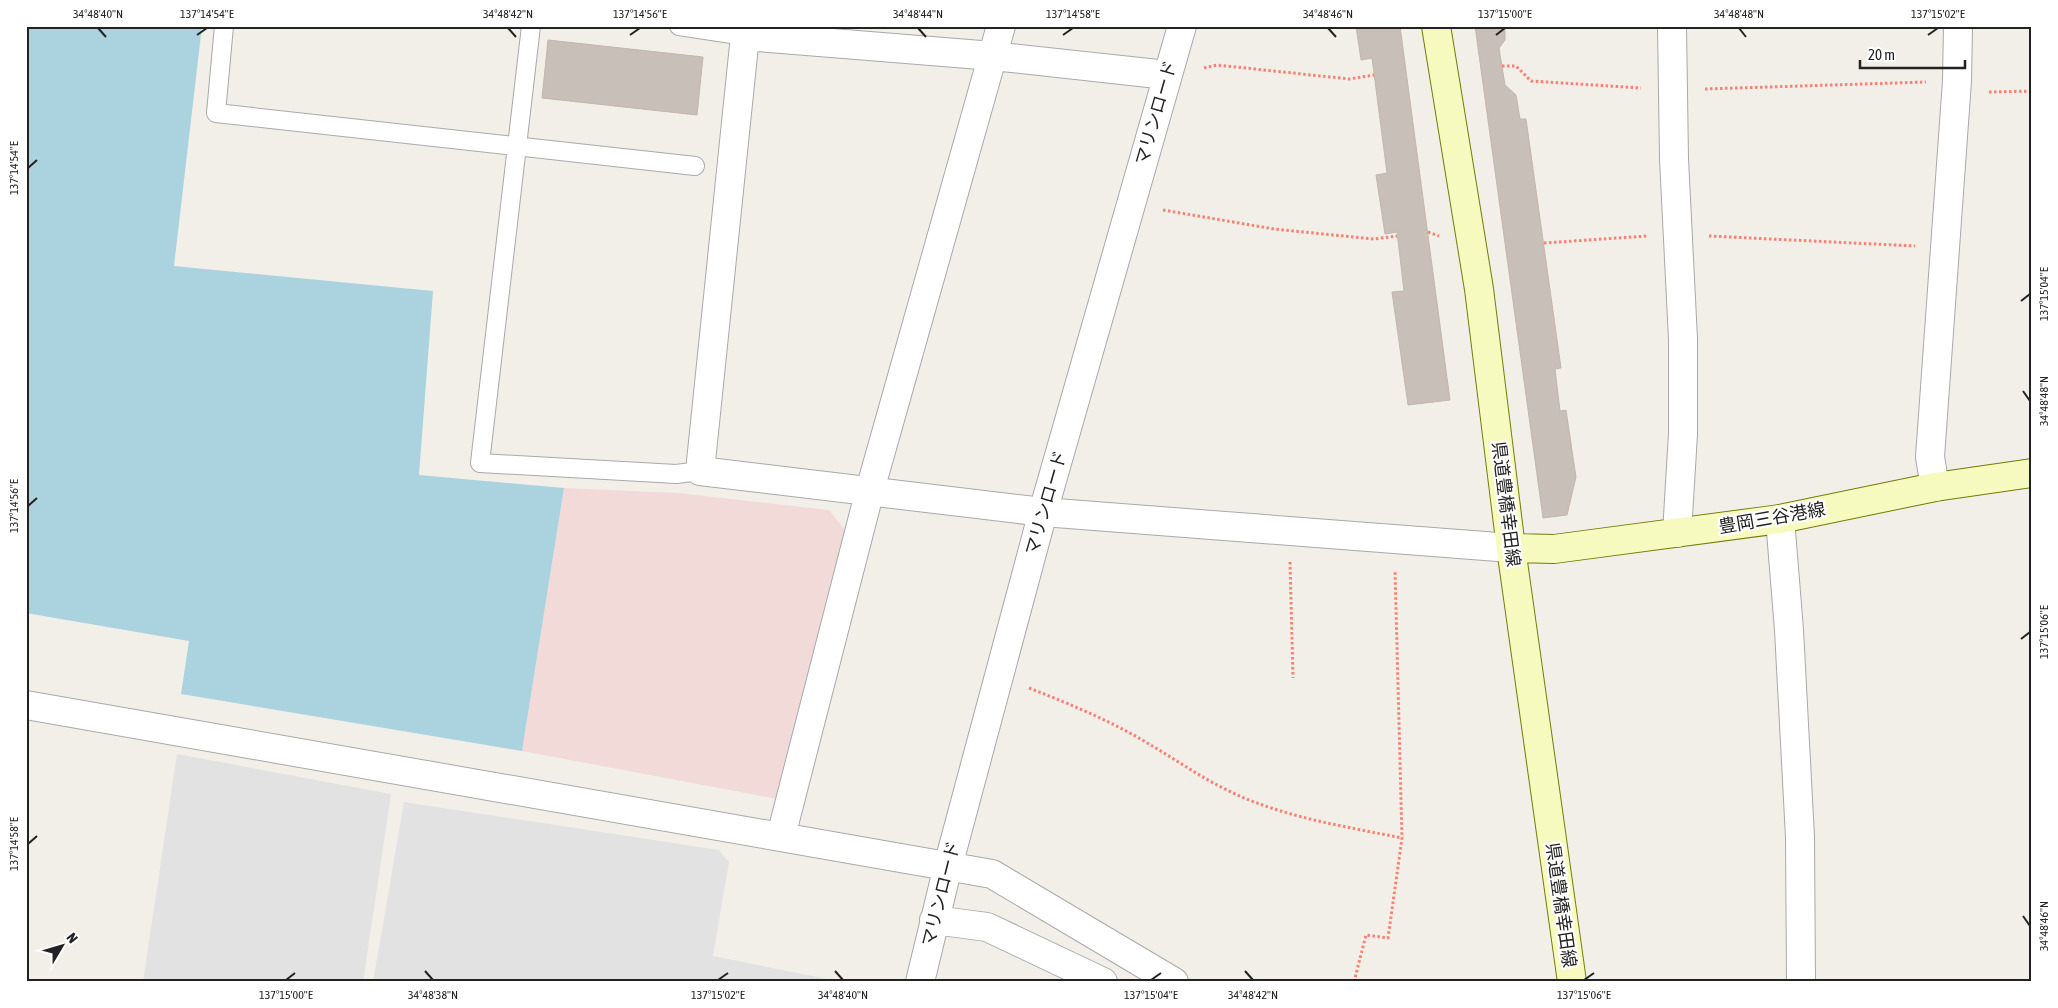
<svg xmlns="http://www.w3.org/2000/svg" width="2058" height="1008" font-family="'Asap Condensed','Noto Sans JP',sans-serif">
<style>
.commercial{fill:#f2dad9}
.parking{fill:#e2e2e2}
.water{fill:#aad3df}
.building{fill:#c7bfb8;stroke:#c4b6ab}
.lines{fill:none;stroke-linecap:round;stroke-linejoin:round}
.service-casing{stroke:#a9a9a9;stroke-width:20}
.minor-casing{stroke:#a9a9a9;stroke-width:30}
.tertiary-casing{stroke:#a9a9a9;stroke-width:30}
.secondary-casing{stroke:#707d05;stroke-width:30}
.path{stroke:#fa8072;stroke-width:3;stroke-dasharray:2.5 2.5;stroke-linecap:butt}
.service{stroke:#fff;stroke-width:18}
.minor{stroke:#fff;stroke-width:28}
.tertiary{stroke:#fff;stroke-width:28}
.secondary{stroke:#f7fabf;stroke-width:28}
.ticks{fill:none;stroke:#222;stroke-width:2}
.labels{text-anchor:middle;stroke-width:4.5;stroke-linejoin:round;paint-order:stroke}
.street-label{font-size:18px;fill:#222;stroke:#fff}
.neatline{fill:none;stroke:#222;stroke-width:2}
.ticks-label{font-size:12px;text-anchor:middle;fill:#222}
</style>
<rect width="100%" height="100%" fill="#f2efe9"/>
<!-- commercial -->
<path class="commercial" d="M 564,488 L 678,493 L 829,510 L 846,531 L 778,799 L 522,751 Z"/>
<!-- parking -->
<path class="parking" d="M 177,754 L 391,794 L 363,982 L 143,982 Z
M 404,802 L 719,850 L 729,862 L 713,956 L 842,982 L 373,982 Z"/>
<!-- water -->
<path class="water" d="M 26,26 L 202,26 L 174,266 L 433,291 L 419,475 L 564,488 L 522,751 L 181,694 L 189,641 L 26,613 Z"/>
<!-- building -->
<path class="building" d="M 1356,26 L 1400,26 L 1450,400 L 1408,405 L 1392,292 L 1404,291 L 1397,232 L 1385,234 L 1376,175 L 1387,173 L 1372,58 L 1361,60 Z
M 1475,26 L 1505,26 L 1505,40 L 1499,48 L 1505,85 L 1516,95 L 1520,119 L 1526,119 L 1561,368 L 1555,369 L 1560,411 L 1566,410 L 1576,477 L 1567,515 L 1543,518 Z
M 548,40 L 703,57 L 697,115 L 542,98 Z"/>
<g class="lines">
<defs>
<path id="service" d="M 224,26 L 216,113 L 695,166
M 531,26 L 480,463 L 676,474 L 700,471
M 679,26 L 745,36"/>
<path id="minor" d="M 746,26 L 700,471 L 1043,512 L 1511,548
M 1672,26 L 1674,159 L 1683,339 L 1683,434 L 1677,533
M 745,36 L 993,56 L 1167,75
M 1935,487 L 1930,457 L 1957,81 L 1958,26
M 1780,519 L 1789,630 L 1800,837 L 1801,982
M 781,836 L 870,490 L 1001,26"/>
<path id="tertiary" d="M 26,705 L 992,874 L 1174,982
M 934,920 L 987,927 L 1103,982
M 920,982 L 948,866 L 1043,512 L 1182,26"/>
<path id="secondary" d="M 1436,26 L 1479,289 L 1511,548 L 1572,982
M 1511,548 L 1554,549 L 1780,519 L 1935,487 L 2032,473"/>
</defs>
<!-- service casing -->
<use href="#service" class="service-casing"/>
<!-- minor casing -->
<use href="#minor" class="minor-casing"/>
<!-- tertiary casing -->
<use href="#tertiary" class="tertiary-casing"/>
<!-- secondary casing -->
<use href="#secondary" class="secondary-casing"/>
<!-- path -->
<path class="path" d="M 1502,66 L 1516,66 L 1531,81 L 1641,88
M 1204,68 L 1217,65 L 1349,79 L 1374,75
M 1705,89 L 1926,82
M 1989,92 L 2032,91
M 1163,210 L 1274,229 L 1374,239 L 1397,236
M 1428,232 L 1439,236
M 1709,236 L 1915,246
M 1544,243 L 1647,236
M 1290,562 L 1293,678
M 1029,688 C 1070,704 1111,721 1149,744 C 1175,759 1200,777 1227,790 C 1281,817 1343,826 1402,838
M 1354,982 L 1366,935 L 1388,938 L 1402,838 L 1395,570"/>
<!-- service -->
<use href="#service" class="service"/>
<!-- minor -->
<use href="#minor" class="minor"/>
<!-- tertiary -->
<use href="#tertiary" class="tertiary"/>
<!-- secondary -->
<use href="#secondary" class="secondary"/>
</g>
<!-- ticks -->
<path class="ticks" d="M 98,28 L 106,37M 508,28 L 516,37M 918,28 L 926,37M 1328,28 L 1336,37M 1739,28 L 1746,37M 197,35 L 207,28M 630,35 L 640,28M 1063,35 L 1073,28M 1496,35 L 1505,28M 1928,35 L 1938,28M 28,168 L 37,160M 2021,301 L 2030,294M 2023,391 L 2030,401M 28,506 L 37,498M 2021,639 L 2030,632M 28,844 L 37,836M 2023,916 L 2030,926M 425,971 L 433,980M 835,971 L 843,980M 1245,971 L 1253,980M 286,980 L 295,973M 718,980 L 728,973M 1151,980 L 1161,973M 1584,980 L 1594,973"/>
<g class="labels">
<!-- street labels -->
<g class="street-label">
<text transform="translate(1156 113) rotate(-74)" y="6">マリンロード</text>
<text transform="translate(1046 503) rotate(-74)" y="6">マリンロード</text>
<text transform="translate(1506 504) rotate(83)" y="6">県道豊橋幸田線</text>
<text transform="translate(1772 518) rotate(-10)" y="6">豊岡三谷港線</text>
<text transform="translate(941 894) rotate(-76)" y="6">マリンロード</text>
<text transform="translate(1561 905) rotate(82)" y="6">県道豊橋幸田線</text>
</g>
</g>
<!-- border -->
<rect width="2058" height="1008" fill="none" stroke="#ffffff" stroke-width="55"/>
<!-- north arrow -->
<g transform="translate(62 946) rotate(52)" stroke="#ffffff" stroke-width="4" paint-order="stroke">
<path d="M0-4L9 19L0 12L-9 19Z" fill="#222222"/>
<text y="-8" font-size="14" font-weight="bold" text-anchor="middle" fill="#222222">N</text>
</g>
<!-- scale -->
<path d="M1860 60v8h105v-8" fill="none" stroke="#222222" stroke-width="2.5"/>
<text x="1868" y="60" font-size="15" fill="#222222" stroke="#ffffff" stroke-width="4" paint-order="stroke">20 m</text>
<rect x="28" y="28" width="2002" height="952" class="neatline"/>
<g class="ticks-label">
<text x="98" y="18">34°48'40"N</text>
<text x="207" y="18">137°14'54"E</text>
<text x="508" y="18">34°48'42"N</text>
<text x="640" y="18">137°14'56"E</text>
<text x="918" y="18">34°48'44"N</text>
<text x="1073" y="18">137°14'58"E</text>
<text x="1328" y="18">34°48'46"N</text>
<text x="1505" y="18">137°15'00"E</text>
<text x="1739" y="18">34°48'48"N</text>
<text x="1938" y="18">137°15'02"E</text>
<text transform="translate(14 168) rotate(-90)" y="4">137°14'54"E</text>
<text transform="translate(2044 294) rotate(-90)" y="4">137°15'04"E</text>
<text transform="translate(2044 401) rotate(-90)" y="4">34°48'48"N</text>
<text transform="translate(14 506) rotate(-90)" y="4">137°14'56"E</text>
<text transform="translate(2044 632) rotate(-90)" y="4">137°15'06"E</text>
<text transform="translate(14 844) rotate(-90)" y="4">137°14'58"E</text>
<text transform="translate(2044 926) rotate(-90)" y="4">34°48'46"N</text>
<text x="286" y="999">137°15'00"E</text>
<text x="433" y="999">34°48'38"N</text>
<text x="718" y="999">137°15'02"E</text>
<text x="843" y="999">34°48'40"N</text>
<text x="1151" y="999">137°15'04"E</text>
<text x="1253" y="999">34°48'42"N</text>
<text x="1584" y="999">137°15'06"E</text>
</g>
</svg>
